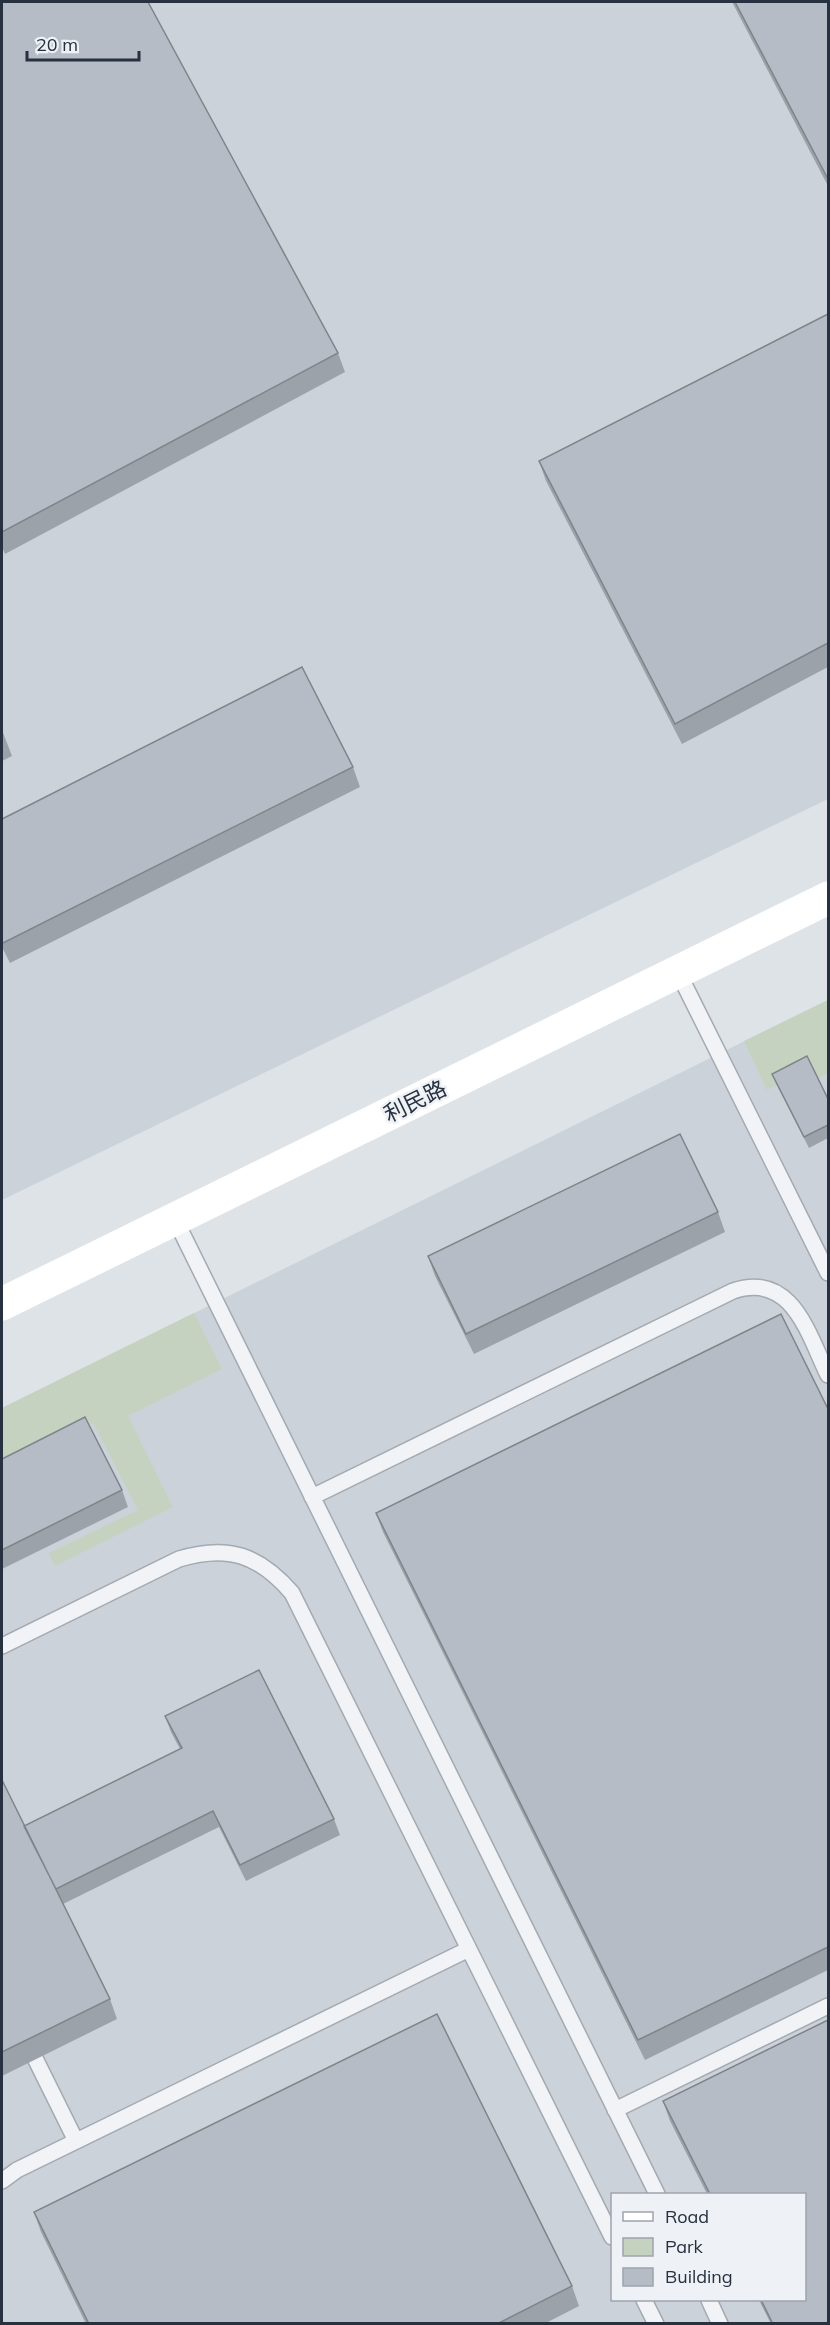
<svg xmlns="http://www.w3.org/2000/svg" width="830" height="2325" font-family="Mulish,'Noto Sans SC',sans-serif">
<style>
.built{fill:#ccd2da;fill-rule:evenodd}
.green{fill:#c5d2bf}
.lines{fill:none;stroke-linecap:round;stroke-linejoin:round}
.service-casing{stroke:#a3aab2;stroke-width:18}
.service{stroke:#f1f3f6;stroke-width:15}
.secondary{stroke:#fff;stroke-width:33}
.wall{fill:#9ca2a9}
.building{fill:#b5bcc5;stroke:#7f848a;stroke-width:1.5}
.labels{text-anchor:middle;stroke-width:5;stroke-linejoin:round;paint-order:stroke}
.street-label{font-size:22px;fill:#27313f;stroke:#eef1f6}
</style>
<rect width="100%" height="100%" fill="#dee3e8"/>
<!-- built -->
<path class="built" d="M 2,2 L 828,2 L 828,799 L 2,1200 Z
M 828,1000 L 828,2323 L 2,2324 L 2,1408 ZM 612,2194 L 804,2194 L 804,2300 L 612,2300 Z"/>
<!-- green -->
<path class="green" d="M 828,1000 L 828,1073 L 817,1079 L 811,1068 L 767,1090 L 744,1041 Z
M 194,1313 L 222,1369 L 128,1416 L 173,1507 L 55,1566 L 49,1553 L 138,1510 L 93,1423 L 2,1468 L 2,1408 Z"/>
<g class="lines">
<defs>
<path id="service" d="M 678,972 L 828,1273
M 175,1219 L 657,2194
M 312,1497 L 733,1291 C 792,1271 808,1334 828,1375
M 2,1646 L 179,1559 C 228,1544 259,1555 292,1593 L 612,2237
M 27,2042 L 76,2141
M 615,2110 L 828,2006
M 2,2181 L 17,2170 L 469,1949
M 644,2300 L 656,2324
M 709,2300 L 720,2324"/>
</defs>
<!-- service casing -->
<use href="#service" class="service-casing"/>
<!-- service -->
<use href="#service" class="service"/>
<!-- secondary -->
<path class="secondary" d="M 2,1304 L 828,898"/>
</g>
<!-- wall -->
<path class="wall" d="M 2,2 L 338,353 L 345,372 L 5,554 L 2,547 Z
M 732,2 L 828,2 L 828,186 Z
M 828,314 L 828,667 L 682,744 L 546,481 L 539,461 Z
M 2,730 L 12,756 L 2,761 Z
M 353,767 L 360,787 L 10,963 L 2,947 L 2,819 Z
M 772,1074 L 828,1099 L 828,1138 L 809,1148 L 777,1085 Z
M 718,1212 L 725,1232 L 474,1354 L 435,1276 L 428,1256 Z
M 828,1409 L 828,1970 L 645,2060 L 383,1532 L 376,1513 Z
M 2,1459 L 122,1490 L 128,1507 L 2,1569 Z
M 165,1716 L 334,1819 L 340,1835 L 246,1881 L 219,1827 L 63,1904 L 110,1999 L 117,2019 L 2,2076 L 2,1780 L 24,1826 L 180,1749 L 171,1732 Z
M 828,2020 L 828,2324 L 771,2324 L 759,2300 L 804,2300 L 804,2194 L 707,2194 L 670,2121 L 663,2101 Z
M 34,2212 L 572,2286 L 579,2306 L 544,2324 L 86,2324 L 41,2232 Z"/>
<!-- building -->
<path class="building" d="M 2,2 L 148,2 L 338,353 L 2,532 Z
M 735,2 L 828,2 L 828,179 Z
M 828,314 L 828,643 L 675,724 L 539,461 Z
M 302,667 L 353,767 L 3,943 L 2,941 L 2,819 Z
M 807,1056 L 828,1099 L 828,1125 L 804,1137 L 772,1074 Z
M 680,1134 L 718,1212 L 466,1334 L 428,1256 Z
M 781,1314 L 828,1409 L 828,1947 L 638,2040 L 376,1513 Z
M 85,1417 L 122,1490 L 2,1550 L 2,1459 Z
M 259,1670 L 334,1819 L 240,1865 L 213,1811 L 56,1889 L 24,1826 L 182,1748 L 165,1716 Z
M 2,1780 L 110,1999 L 2,2052 Z
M 437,2014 L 572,2286 L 497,2324 L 89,2324 L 34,2212 Z
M 828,2020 L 828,2324 L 773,2324 L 761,2300 L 804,2300 L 804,2194 L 710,2194 L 663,2101 Z"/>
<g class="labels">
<!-- street labels -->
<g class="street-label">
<text transform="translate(415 1101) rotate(-26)" y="8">利民路</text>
</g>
</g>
<!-- border -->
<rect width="830" height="2325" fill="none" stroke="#27313f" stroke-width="6"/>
<!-- legend -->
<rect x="611" y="2193" width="195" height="108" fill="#eef1f6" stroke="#9ea4ad" stroke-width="1.5"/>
<rect x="623" y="2212" width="30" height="9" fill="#ffffff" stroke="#9ea4ad" stroke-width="1.5"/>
<text x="665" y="2223" font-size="18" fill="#27313f">Road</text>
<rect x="623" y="2238" width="30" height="18" fill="#c5d2bf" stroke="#9ea4ad" stroke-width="1.5"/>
<text x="665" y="2253" font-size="18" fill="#27313f">Park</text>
<rect x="623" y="2268" width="30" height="18" fill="#b5bcc5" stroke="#9ea4ad" stroke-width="1.5"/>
<text x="665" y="2283" font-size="18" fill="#27313f">Building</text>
<!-- scale -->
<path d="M27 51v9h112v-9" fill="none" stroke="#27313f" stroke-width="3"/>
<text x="36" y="51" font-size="18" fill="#27313f" stroke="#eef1f6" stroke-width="4.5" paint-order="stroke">20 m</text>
</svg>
